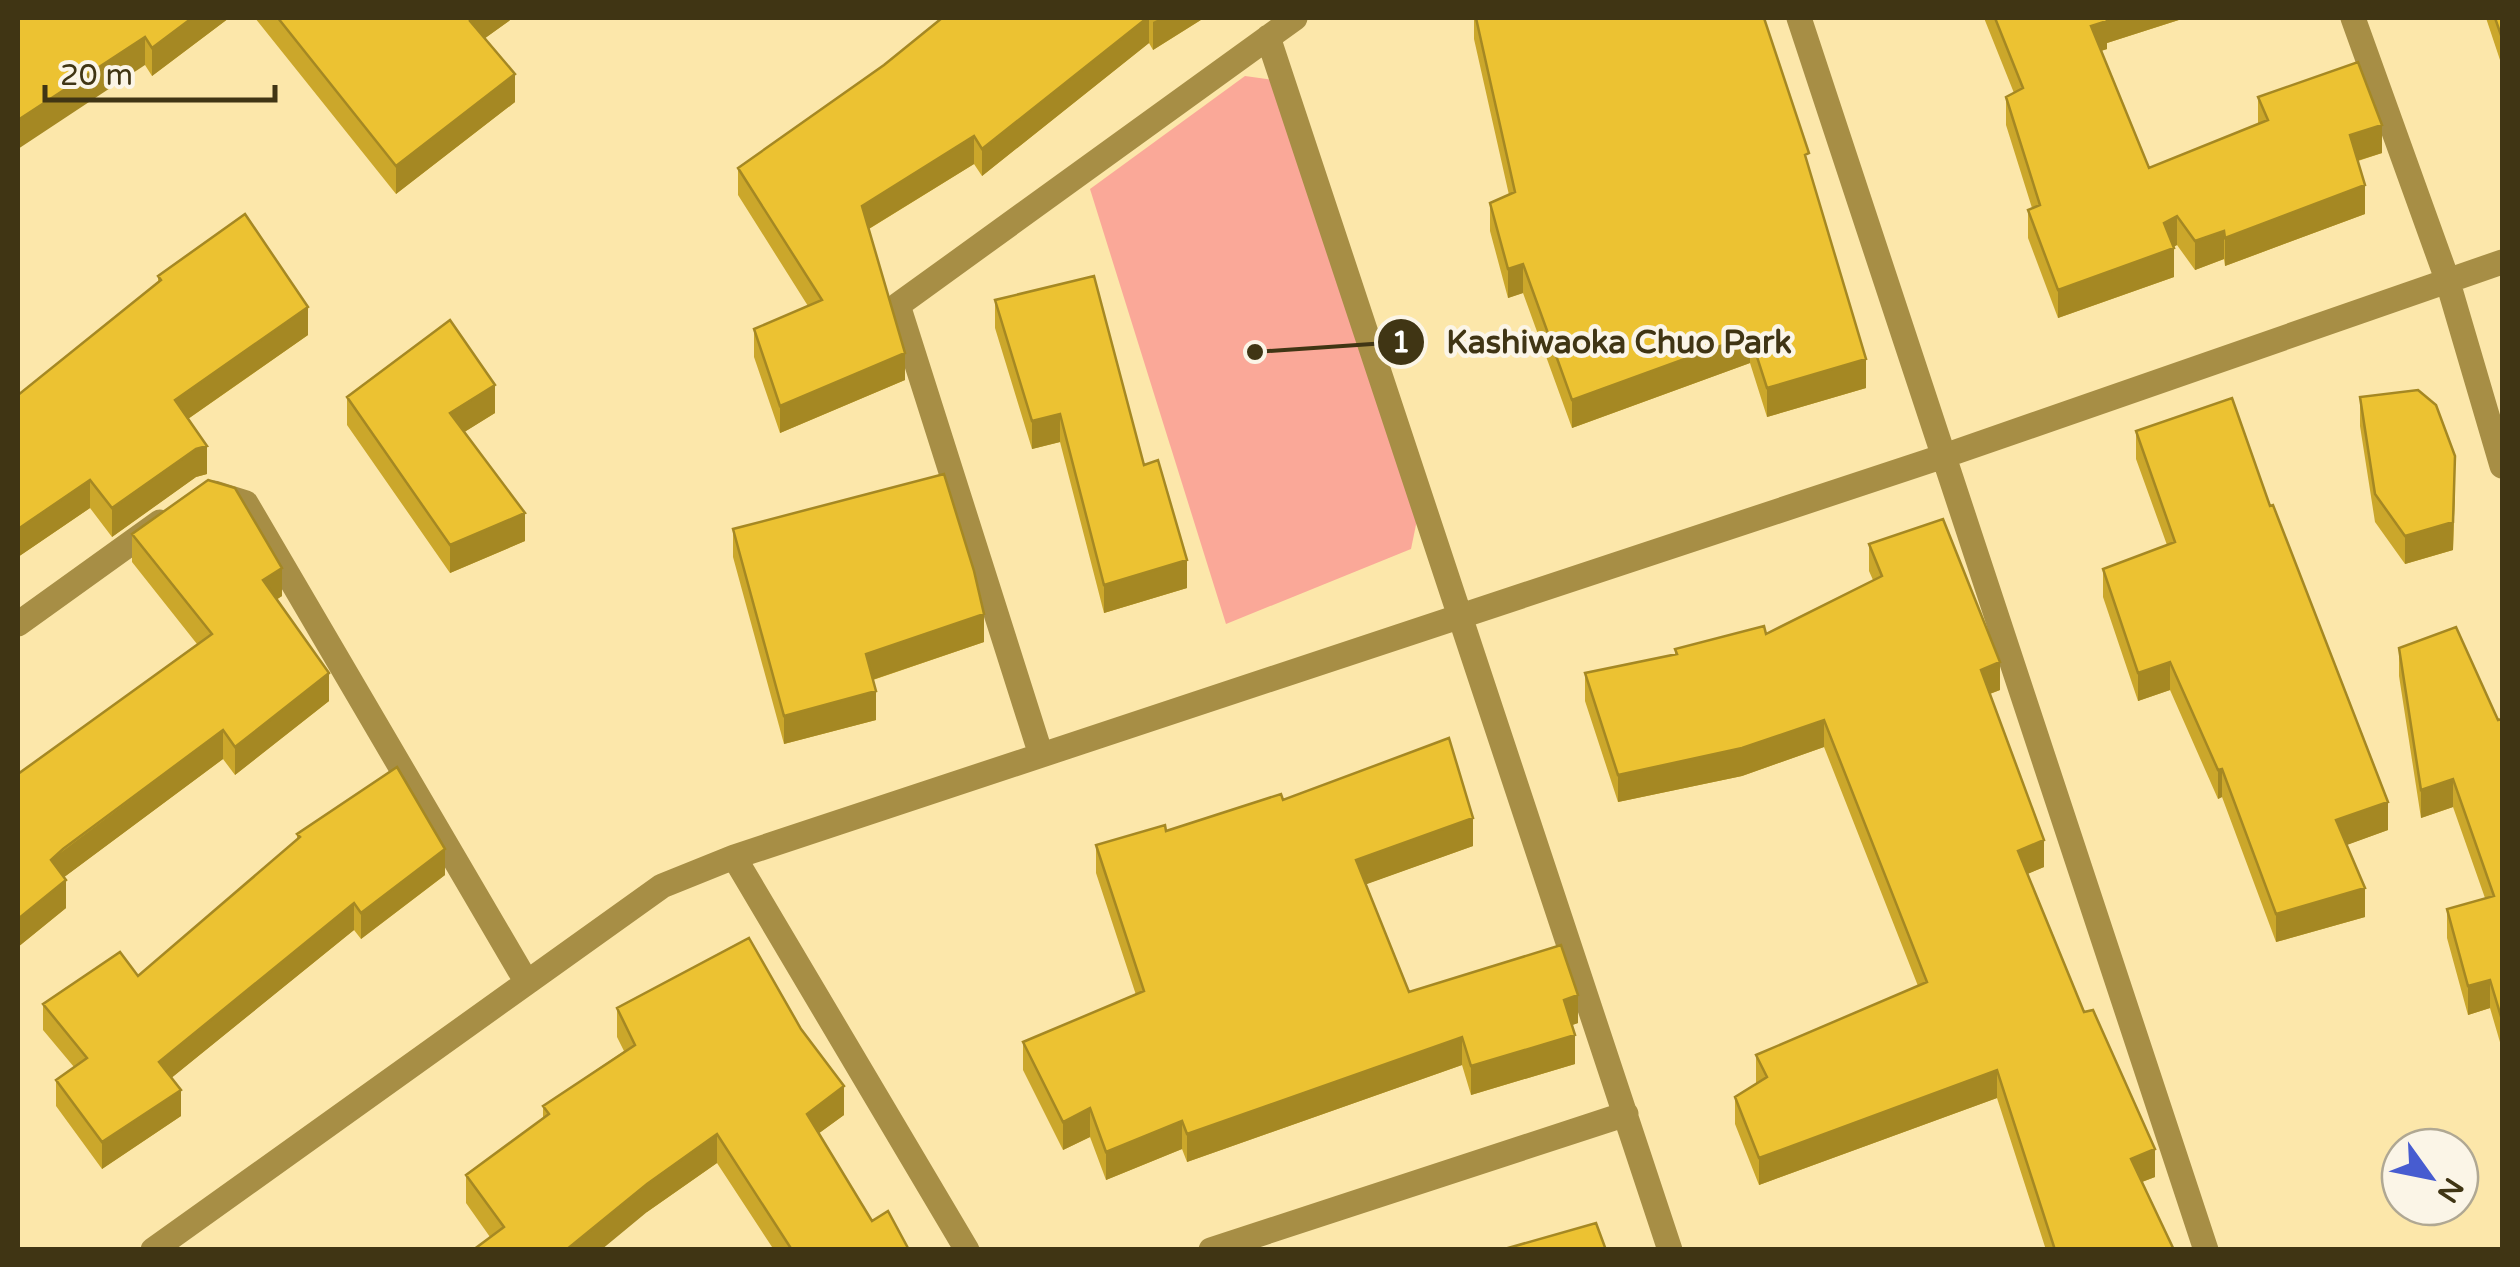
<svg xmlns="http://www.w3.org/2000/svg" width="2520" height="1267" font-family="'Varela Round',sans-serif">
<style>
.green{fill:#faa898}
.lines{fill:none;stroke-linecap:round;stroke-linejoin:round}
.minor{stroke:#a78e45;stroke-width:25}
.wall{fill:#cba72b}
.shaded-wall{fill:#a58823}
.building{fill:#ecc232;stroke:#a58823;stroke-width:2.5}
.leader{fill:none;stroke:#403514;stroke-width:4}
.callout-dot{fill:#403514;stroke:#fbf5e7;stroke-width:4}
.mark-label{font-size:30px;text-anchor:middle;font-weight:bold;fill:#fff}
.callout-label{font-size:32px;text-anchor:middle;font-weight:bold;fill:#403514;stroke:#fbf5e7;stroke-width:9;stroke-linejoin:round;paint-order:stroke}
</style>
<rect width="100%" height="100%" fill="#fce7aa"/>
<!-- green -->
<path class="green" d="M 1245,76 L 1287,82 L 1418,515 L 1411,549 L 1226,624 L 1090,189 Z"/>
<g class="lines">
<!-- minor -->
<path class="minor" d="M 1799,18 L 2206,1250
M 2353,18 L 2447,279 L 2502,466
M 1268,37 L 1670,1250
M 214,493 L 246,503 L 526,981
M 18,624 L 160,522
M 1041,755 L 898,305 L 1295,18
M 734,857 L 967,1250
M 153,1250 L 662,886 L 734,857 L 1944,456 L 2502,262
M 1211,1250 L 1626,1114"/>
</g>
<!-- wall -->
<path class="wall" d="M 18,18 L 229,18 L 152,76 L 145,65 Z
M 255,18 L 513,18 L 485,38 L 515,102 L 396,194 Z
M 942,18 L 1204,18 L 1153,50 L 1149,43 L 982,176 L 974,164 L 869,229 L 905,380 L 780,433 L 754,357 L 754,329 L 808,306 L 738,195 L 738,168 L 884,65 Z
M 1474,18 L 1764,18 L 1809,167 L 1866,388 L 1767,417 L 1750,363 L 1572,428 L 1523,293 L 1508,298 L 1490,231 L 1490,203 L 1509,195 L 1474,39 Z
M 1984,18 L 2185,18 L 2107,43 L 2107,49 L 2101,51 L 2149,168 L 2258,124 L 2258,97 L 2382,153 L 2358,161 L 2365,214 L 2225,266 L 2224,259 L 2195,270 L 2177,245 L 2174,247 L 2174,277 L 2058,318 L 2028,238 L 2028,210 L 2032,208 L 2006,125 L 2006,97 L 2014,93 Z
M 2486,18 L 2502,18 L 2502,66 Z
M 158,276 L 308,335 L 188,419 L 207,474 L 196,477 L 112,537 L 90,508 L 18,557 L 158,283 Z
M 995,300 L 1144,465 L 1187,588 L 1104,613 L 1060,442 L 1032,449 L 995,328 Z
M 347,397 L 495,413 L 464,432 L 525,541 L 450,573 L 347,425 Z
M 2360,397 L 2455,484 L 2453,550 L 2405,564 L 2375,522 L 2360,426 Z
M 2136,431 L 2388,830 L 2346,845 L 2365,917 L 2276,942 L 2222,797 L 2218,799 L 2170,690 L 2138,701 L 2103,597 L 2103,569 L 2167,545 L 2136,459 Z
M 733,529 L 984,642 L 873,680 L 876,720 L 784,744 L 733,557 Z
M 132,534 L 282,596 L 276,600 L 329,701 L 235,775 L 223,759 L 64,877 L 66,908 L 18,947 L 18,774 L 197,644 L 132,562 Z
M 1869,544 L 2000,690 L 1990,694 L 2044,867 L 2027,874 L 2084,1012 L 2155,1177 L 2142,1182 L 2174,1250 L 2046,1250 L 1997,1098 L 1759,1185 L 1735,1124 L 1735,1097 L 1756,1084 L 1756,1055 L 1918,986 L 1824,747 L 1742,776 L 1618,802 L 1585,701 L 1585,673 L 1675,655 L 1675,649 L 1766,634 L 1873,580 L 1869,571 Z
M 2399,648 L 2498,720 L 2502,719 L 2502,1049 L 2490,1008 L 2468,1015 L 2447,938 L 2447,909 L 2485,898 L 2453,807 L 2421,818 L 2399,676 Z
M 1283,800 L 1473,846 L 1366,884 L 1409,992 L 1578,1023 L 1572,1025 L 1575,1064 L 1471,1095 L 1462,1065 L 1187,1162 L 1182,1149 L 1106,1180 L 1090,1137 L 1063,1150 L 1023,1070 L 1023,1042 L 1136,995 L 1096,873 L 1096,845 L 1166,831 Z
M 297,834 L 445,875 L 361,939 L 354,930 L 171,1078 L 181,1116 L 102,1169 L 56,1106 L 56,1080 L 74,1067 L 43,1030 L 43,1004 L 138,976 L 297,839 Z
M 617,1008 L 844,1115 L 819,1133 L 872,1221 L 909,1250 L 774,1250 L 717,1163 L 647,1212 L 490,1237 L 466,1203 L 466,1175 L 543,1119 L 543,1106 L 624,1051 L 617,1037 Z"/>
<!-- shaded-wall -->
<path class="shaded-wall" d="M 192,18 L 229,18 L 152,76 L 152,48 Z
M 474,18 L 513,18 L 470,49 L 470,21 Z
M 1147,18 L 1149,18 L 1149,43 L 982,176 L 982,149 Z
M 1161,18 L 1204,18 L 1153,50 L 1153,22 Z
M 2105,18 L 2185,18 L 2107,43 L 2107,49 L 2091,54 L 2091,26 Z
M 145,37 L 145,65 L 18,149 L 18,120 Z
M 515,74 L 515,102 L 396,194 L 396,166 Z
M 2382,125 L 2382,153 L 2350,163 L 2350,135 Z
M 974,136 L 974,164 L 862,233 L 862,206 Z
M 2365,185 L 2365,214 L 2225,266 L 2225,238 Z
M 2177,216 L 2177,245 L 2164,251 L 2164,223 Z
M 2224,231 L 2224,259 L 2195,270 L 2195,241 Z
M 2174,248 L 2174,277 L 2058,318 L 2058,290 Z
M 1523,264 L 1523,293 L 1508,298 L 1508,269 Z
M 308,307 L 308,335 L 175,428 L 175,400 Z
M 1750,335 L 1750,363 L 1572,428 L 1572,400 Z
M 905,353 L 905,380 L 780,433 L 780,406 Z
M 1866,359 L 1866,388 L 1767,417 L 1767,388 Z
M 495,385 L 495,413 L 450,441 L 450,413 Z
M 1060,414 L 1060,442 L 1032,449 L 1032,421 Z
M 207,446 L 207,474 L 196,477 L 112,537 L 112,508 L 196,449 Z
M 90,480 L 90,508 L 18,557 L 18,529 Z
M 2455,484 L 2453,550 L 2405,564 L 2405,536 Z
M 525,513 L 525,541 L 450,573 L 450,545 Z
M 1187,560 L 1187,588 L 1104,613 L 1104,585 Z
M 282,568 L 282,596 L 263,608 L 263,580 Z
M 984,614 L 984,642 L 866,682 L 866,654 Z
M 2000,662 L 2000,690 L 1981,697 L 1981,670 Z
M 2170,662 L 2170,690 L 2138,701 L 2138,673 Z
M 329,673 L 329,701 L 235,775 L 235,747 Z
M 876,691 L 876,720 L 784,744 L 784,716 Z
M 1824,720 L 1824,747 L 1742,776 L 1618,802 L 1618,775 Z
M 223,730 L 223,759 L 63,878 L 51,860 Z
M 2222,769 L 2222,797 L 2218,799 L 2218,770 Z
M 2453,779 L 2453,807 L 2421,818 L 2421,790 Z
M 2388,802 L 2388,830 L 2336,849 L 2336,820 Z
M 1473,818 L 1473,846 L 1356,888 L 1356,860 Z
M 2044,840 L 2044,867 L 2018,878 L 2018,851 Z
M 445,849 L 445,875 L 361,939 L 361,913 Z
M 66,880 L 66,908 L 18,947 L 18,919 Z
M 2365,888 L 2365,917 L 2276,942 L 2276,914 Z
M 354,903 L 354,930 L 159,1088 L 159,1062 Z
M 2490,980 L 2490,1008 L 2468,1015 L 2468,986 Z
M 1578,995 L 1578,1023 L 1564,1028 L 1564,1000 Z
M 1575,1035 L 1575,1064 L 1471,1095 L 1471,1066 Z
M 1462,1037 L 1462,1065 L 1187,1162 L 1187,1134 Z
M 1997,1070 L 1997,1098 L 1759,1185 L 1759,1158 Z
M 844,1086 L 844,1115 L 807,1142 L 807,1114 Z
M 181,1090 L 181,1116 L 102,1169 L 102,1142 Z
M 1090,1108 L 1090,1137 L 1063,1150 L 1063,1122 Z
M 1182,1121 L 1182,1149 L 1106,1180 L 1106,1152 Z
M 717,1134 L 717,1163 L 647,1212 L 601,1250 L 566,1250 L 647,1184 Z
M 2155,1149 L 2155,1177 L 2131,1186 L 2131,1159 Z"/>
<!-- building -->
<path class="building" d="M 18,18 L 192,18 L 152,48 L 145,37 L 18,120 Z
M 278,18 L 474,18 L 470,21 L 515,74 L 396,166 Z
M 942,18 L 1147,18 L 982,149 L 974,136 L 862,206 L 905,353 L 780,406 L 754,329 L 822,300 L 738,168 L 884,65 Z
M 1476,18 L 1764,18 L 1809,153 L 1805,155 L 1866,359 L 1767,388 L 1750,335 L 1572,400 L 1523,264 L 1508,269 L 1490,203 L 1515,192 Z
M 1995,18 L 2106,18 L 2107,21 L 2091,26 L 2149,168 L 2268,120 L 2258,97 L 2358,62 L 2382,125 L 2350,135 L 2365,185 L 2225,238 L 2224,231 L 2195,241 L 2177,216 L 2164,223 L 2174,248 L 2058,290 L 2028,210 L 2040,205 L 2006,97 L 2023,88 Z
M 2495,18 L 2502,18 L 2502,38 Z
M 245,214 L 308,307 L 175,400 L 207,446 L 196,449 L 112,508 L 90,480 L 18,529 L 18,395 L 161,280 L 158,276 Z
M 1094,276 L 1144,465 L 1158,460 L 1187,560 L 1104,585 L 1060,414 L 1032,421 L 995,300 Z
M 450,320 L 495,385 L 450,413 L 525,513 L 450,545 L 347,397 Z
M 2418,390 L 2436,405 L 2455,456 L 2453,522 L 2405,536 L 2375,494 L 2360,397 Z
M 2232,398 L 2270,506 L 2273,505 L 2388,802 L 2336,820 L 2365,888 L 2276,914 L 2222,769 L 2218,770 L 2170,662 L 2138,673 L 2103,569 L 2175,542 L 2136,431 Z
M 944,474 L 974,571 L 984,614 L 866,654 L 876,691 L 784,716 L 733,529 Z
M 208,480 L 235,488 L 282,568 L 263,580 L 329,673 L 235,747 L 223,730 L 63,849 L 51,860 L 66,880 L 18,919 L 18,774 L 212,634 L 132,534 Z
M 1943,519 L 2000,662 L 1981,670 L 2044,840 L 2018,851 L 2084,1012 L 2093,1010 L 2155,1149 L 2131,1159 L 2174,1250 L 2055,1250 L 1997,1070 L 1759,1158 L 1735,1097 L 1767,1077 L 1756,1055 L 1927,982 L 1824,720 L 1742,748 L 1618,775 L 1585,673 L 1677,654 L 1675,649 L 1764,626 L 1766,634 L 1882,576 L 1869,544 Z
M 2456,627 L 2498,720 L 2502,719 L 2502,1020 L 2490,980 L 2468,986 L 2447,909 L 2494,896 L 2453,779 L 2421,790 L 2399,648 Z
M 1449,738 L 1473,818 L 1356,860 L 1409,992 L 1561,945 L 1578,995 L 1564,1000 L 1575,1035 L 1471,1066 L 1462,1037 L 1187,1134 L 1182,1121 L 1106,1152 L 1090,1108 L 1063,1122 L 1023,1042 L 1144,991 L 1096,845 L 1165,825 L 1166,831 L 1281,794 L 1283,800 Z
M 397,767 L 445,849 L 361,913 L 354,903 L 159,1062 L 181,1090 L 102,1142 L 56,1080 L 87,1058 L 43,1004 L 120,952 L 138,976 L 300,837 L 297,834 Z
M 749,938 L 801,1029 L 844,1086 L 807,1114 L 872,1221 L 888,1211 L 909,1250 L 792,1250 L 717,1134 L 647,1184 L 566,1250 L 473,1250 L 504,1227 L 466,1175 L 549,1114 L 543,1106 L 635,1045 L 617,1008 Z
M 1596,1223 L 1606,1250 L 1501,1250 Z"/>
<!-- callouts -->
<path class="leader" d="M1255 352L1401 342"/>
<g class="callout-dot">
<circle cx="1255" cy="352" r="10"/>
<circle cx="1401" cy="342" r="25"/>
</g>
<g class="mark-label">
<text x="1401" y="352">1</text>
</g>
<g class="callout-label">
<text x="1619" y="353">Kashiwaoka Chuo Park</text>
</g>
<!-- border -->
<rect width="2520" height="1267" fill="none" stroke="#403514" stroke-width="40"/>
<!-- north arrow -->
<g transform="translate(2430 1177) rotate(123)"><circle r="48" fill="#fbf5e7" stroke="#b0a893" stroke-width="2.5"/>
<path d="M0-8L18 38L0 25L-18 38Z" fill="#475cd0"/>
<text y="-15" font-size="28" font-weight="bold" text-anchor="middle" fill="#403514">N</text>
</g>
<!-- scale -->
<path d="M45 85v15h230v-15" fill="none" stroke="#403514" stroke-width="5"/>
<text x="60" y="85" font-size="30" fill="#403514" stroke="#fbf5e7" stroke-width="8" paint-order="stroke">20 m</text>
</svg>
